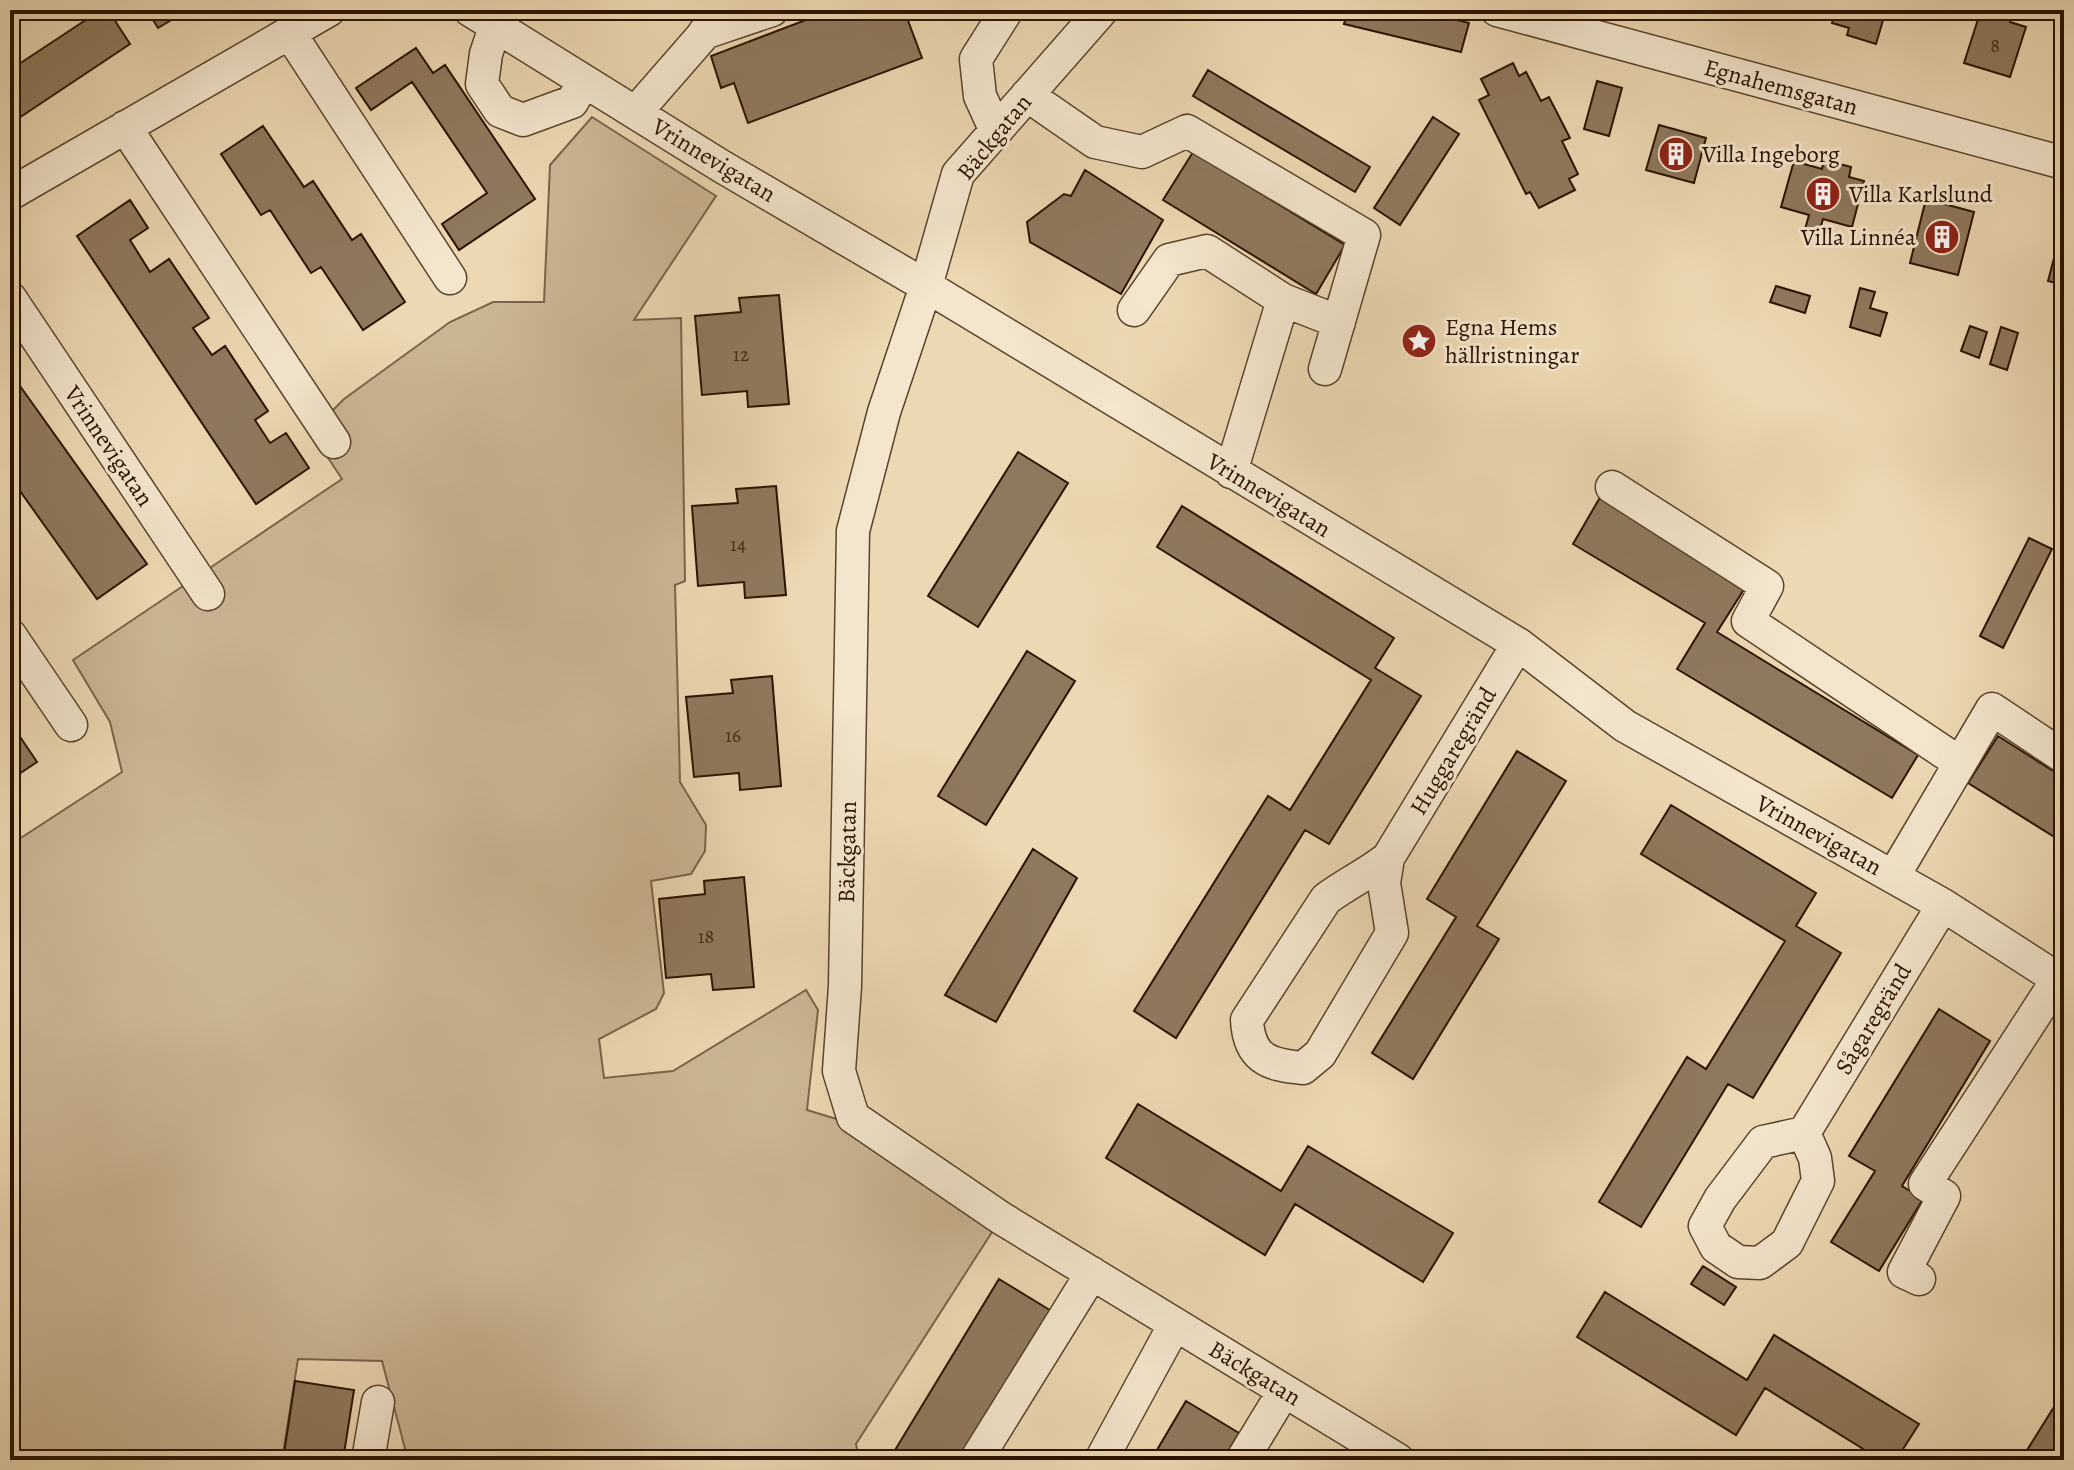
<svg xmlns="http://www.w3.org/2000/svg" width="2074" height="1470" font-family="Alegreya,serif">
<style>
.green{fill:#cbb694;stroke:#7a644a;stroke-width:2}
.building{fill:#8f795d;stroke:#2a1200;stroke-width:2}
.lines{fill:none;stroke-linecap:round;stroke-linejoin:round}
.minor-casing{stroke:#5a442c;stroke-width:35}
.minor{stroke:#f3e6cd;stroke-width:32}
.labels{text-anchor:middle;stroke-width:6;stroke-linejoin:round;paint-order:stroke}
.number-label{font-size:20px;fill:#432c17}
.street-label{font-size:24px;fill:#2a1200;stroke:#f3e6cd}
.poi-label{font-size:24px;fill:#2a1200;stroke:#f3e6cd;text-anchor:start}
</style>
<rect width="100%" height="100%" fill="#ecd8b2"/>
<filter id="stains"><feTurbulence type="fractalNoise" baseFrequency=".0025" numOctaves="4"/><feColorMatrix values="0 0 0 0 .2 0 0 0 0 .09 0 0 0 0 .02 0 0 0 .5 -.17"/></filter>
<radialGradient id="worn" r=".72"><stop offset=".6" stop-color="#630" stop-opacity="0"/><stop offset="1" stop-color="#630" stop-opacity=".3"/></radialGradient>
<!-- green -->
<path class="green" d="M 592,117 L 716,196 L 634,320 L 681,318 L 685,581 L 675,585 L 680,782 L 706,825 L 705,851 L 691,874 L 651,881 L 664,993 L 656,1009 L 599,1039 L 604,1078 L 673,1071 L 806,990 L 818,1010 L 807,1110 L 843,1121 L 1001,1218 L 856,1444 L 859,1460 L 408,1460 L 382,1361 L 298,1359 L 282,1460 L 10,1460 L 10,845 L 122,772 L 110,722 L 73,660 L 342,479 L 311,432 L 344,399 L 450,322 L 493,302 L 544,302 L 550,165 Z"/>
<!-- building -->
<path class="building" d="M 101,10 L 108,10 L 130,44 L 10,124 L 10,70 Z
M 147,10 L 188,10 L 158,28 Z
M 832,10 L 904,10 L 922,58 L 748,123 L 734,83 L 721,88 L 711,56 Z
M 1348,10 L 1417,10 L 1469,23 L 1461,52 L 1344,24 Z
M 1836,10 L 1886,10 L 1876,44 L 1847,35 L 1849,28 L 1832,23 Z
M 1981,10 L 2014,10 L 2010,22 L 2026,27 L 2010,77 L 1964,63 Z
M 416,48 L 433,73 L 445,65 L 535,199 L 459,250 L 442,224 L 487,193 L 412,82 L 371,110 L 356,88 Z
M 1513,63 L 1519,76 L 1526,72 L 1541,101 L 1549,97 L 1570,138 L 1562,141 L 1578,174 L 1569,179 L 1575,190 L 1539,208 L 1530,192 L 1526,194 L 1479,100 L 1489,95 L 1481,79 Z
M 1208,70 L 1370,167 L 1355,192 L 1193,96 Z
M 1597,81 L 1622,88 L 1609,136 L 1584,129 Z
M 1433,117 L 1459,134 L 1400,225 L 1374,208 Z
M 1659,125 L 1706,138 L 1694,183 L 1646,170 Z
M 263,126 L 304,187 L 313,181 L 352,240 L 361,234 L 405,302 L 363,330 L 321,267 L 311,273 L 270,210 L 261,215 L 221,154 Z
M 1193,152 L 1345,245 L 1316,294 L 1163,200 Z
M 1824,160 L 1851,167 L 1849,177 L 1864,181 L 1852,227 L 1823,219 L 1818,237 L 1804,233 L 1809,215 L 1781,207 L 1794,161 L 1822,169 Z
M 1085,170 L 1163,220 L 1121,294 L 1030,242 L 1027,222 L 1064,194 L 1071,196 Z
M 1926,199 L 1974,212 L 1958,275 L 1910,263 Z
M 130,200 L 148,228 L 130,240 L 150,272 L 169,259 L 209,318 L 193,328 L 212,355 L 225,346 L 268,411 L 255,420 L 270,443 L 286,433 L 309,468 L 256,504 L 77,236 Z
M 2060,235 L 2064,236 L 2064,285 L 2048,281 Z
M 1776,286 L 1810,296 L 1805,313 L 1770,302 Z
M 1860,288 L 1875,292 L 1870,308 L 1887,313 L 1880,336 L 1850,327 Z
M 779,295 L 789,404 L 748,407 L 747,391 L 702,395 L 695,316 L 741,312 L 739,298 Z
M 1970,326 L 1987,332 L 1979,358 L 1961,351 Z
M 2001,327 L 2018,333 L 2007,370 L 1990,364 Z
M 10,372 L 147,564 L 97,599 L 10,477 Z
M 1018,452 L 1068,483 L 978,627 L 928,596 Z
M 776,486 L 786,595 L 745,598 L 744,582 L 698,586 L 692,506 L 738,503 L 736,489 Z
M 1602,494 L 1748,583 L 1717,632 L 1918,755 L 1892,798 L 1677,669 L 1705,623 L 1573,544 Z
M 1182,506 L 1394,638 L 1375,668 L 1421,696 L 1329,844 L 1305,830 L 1176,1038 L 1134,1011 L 1268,796 L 1290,810 L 1371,680 L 1157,547 Z
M 2029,538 L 2052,549 L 2003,648 L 1980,636 Z
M 1027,651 L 1075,681 L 986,825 L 938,796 Z
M 772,676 L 781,786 L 740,790 L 739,773 L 694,777 L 686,697 L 733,693 L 731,680 Z
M 10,722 L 37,762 L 10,780 Z
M 1998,736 L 2064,778 L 2064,843 L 1968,783 Z
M 1517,751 L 1566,781 L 1477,926 L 1499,939 L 1413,1079 L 1372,1053 L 1456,917 L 1427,899 Z
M 1671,805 L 1816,893 L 1796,926 L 1841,953 L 1753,1098 L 1728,1084 L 1641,1227 L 1599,1202 L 1687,1057 L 1706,1069 L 1785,941 L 1641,854 Z
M 1033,849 L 1077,878 L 996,1022 L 945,995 Z
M 744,877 L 754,987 L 713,990 L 711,974 L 666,978 L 659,899 L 705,894 L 704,881 Z
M 1939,1009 L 1990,1041 L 1902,1186 L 1923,1199 L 1879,1271 L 1831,1242 L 1875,1171 L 1849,1156 Z
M 1138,1104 L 1281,1191 L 1308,1146 L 1453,1233 L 1423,1282 L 1295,1204 L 1265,1255 L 1106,1158 Z
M 1703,1266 L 1736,1287 L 1724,1305 L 1691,1284 Z
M 999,1279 L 1053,1312 L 963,1460 L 889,1460 Z
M 1605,1292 L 1747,1380 L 1774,1335 L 1919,1424 L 1896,1460 L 1881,1460 L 1765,1388 L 1736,1435 L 1577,1337 Z
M 295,1381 L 354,1390 L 343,1460 L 283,1460 Z
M 2064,1391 L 2064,1460 L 2031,1460 L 2024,1455 Z
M 1186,1401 L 1239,1433 L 1223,1460 L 1151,1460 Z"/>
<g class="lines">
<defs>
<path id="minor" d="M 470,10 L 721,166 L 926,286 L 1518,644 L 1625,726 L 1943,905 L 2064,983
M 1102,10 L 958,174 L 926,286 L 884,412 L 853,531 L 845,986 L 839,1071 L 853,1117 L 1001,1218 L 1398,1460
M 1497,10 L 2064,163
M 495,27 L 486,54 L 482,84 L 500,111 L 523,120 L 572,102 L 584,81
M 289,32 L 450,278
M 704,33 L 772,10
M 1027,95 L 1095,142 L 1142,152 L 1187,131 L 1364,235 L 1325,369
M 636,112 L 725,10
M 125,127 L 334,442
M 995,129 L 980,96 L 976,59 L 1007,10
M 10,194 L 329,10
M 10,298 L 208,594
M 1134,310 L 1169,260 L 1207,251 L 1283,300 L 1339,322
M 1231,472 L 1283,300
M 1612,487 L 1767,586 L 1748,621 L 1960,763
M 10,635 L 71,725
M 1388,858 C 1368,874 1346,884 1326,899 L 1247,1020 C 1249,1058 1268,1065 1303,1068 L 1320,1054 L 1392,933 L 1384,883 L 1388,858 L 1518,644
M 1893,877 L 1992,709 L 2064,757
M 1804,1133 L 1763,1142 L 1720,1199 L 1705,1226 L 1716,1247 L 1738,1262 L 1760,1263 L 1787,1243 L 1818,1181 L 1815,1158 L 1804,1133 L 1943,905
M 1919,1279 L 1904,1272 L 1944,1196 L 1925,1184 L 2058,979
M 368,1460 L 378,1402
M 976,1460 L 1092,1273
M 1101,1460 L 1175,1324
M 1242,1460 L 1284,1391"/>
</defs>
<!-- minor casing -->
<use href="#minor" class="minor-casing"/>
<!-- minor -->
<use href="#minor" class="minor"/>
</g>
<!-- icons -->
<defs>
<symbol id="building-disc" viewBox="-11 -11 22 22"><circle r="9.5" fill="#8f2418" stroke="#f3e6cd"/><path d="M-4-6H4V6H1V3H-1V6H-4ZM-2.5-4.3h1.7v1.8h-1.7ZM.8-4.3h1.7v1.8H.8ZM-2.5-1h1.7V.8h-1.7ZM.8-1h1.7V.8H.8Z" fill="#fff"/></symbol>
<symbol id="sight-disc" viewBox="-11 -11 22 22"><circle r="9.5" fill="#8f2418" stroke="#f3e6cd"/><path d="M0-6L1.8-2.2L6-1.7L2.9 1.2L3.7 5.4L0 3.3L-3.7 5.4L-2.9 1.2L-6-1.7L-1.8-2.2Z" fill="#fff"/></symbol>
</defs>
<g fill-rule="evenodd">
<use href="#building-disc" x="1656" y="134" width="40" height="40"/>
<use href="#building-disc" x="1803" y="174" width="40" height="40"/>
<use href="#building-disc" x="1922" y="217" width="40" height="40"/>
<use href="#sight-disc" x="1399" y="321" width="40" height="40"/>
</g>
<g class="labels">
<!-- number labels -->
<g class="number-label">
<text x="1995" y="52">8</text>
<text x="741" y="361">12</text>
<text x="738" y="551">14</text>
<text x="733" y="742">16</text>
<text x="706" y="943">18</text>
</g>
<!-- street labels -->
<g class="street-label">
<text transform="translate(1781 87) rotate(15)" y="8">Egnahemsgatan</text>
<text transform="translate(994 137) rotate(-51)" y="8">Bäckgatan</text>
<text transform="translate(714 160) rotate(31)" y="8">Vrinnevigatan</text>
<text transform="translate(109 446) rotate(56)" y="8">Vrinnevigatan</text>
<text transform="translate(1269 495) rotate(31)" y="8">Vrinnevigatan</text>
<text transform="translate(1453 751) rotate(-59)" y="8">Huggaregränd</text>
<text transform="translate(1819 835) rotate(29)" y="8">Vrinnevigatan</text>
<text transform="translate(847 852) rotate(-89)" y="8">Bäckgatan</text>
<text transform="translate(1873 1019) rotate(-59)" y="8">Sågaregränd</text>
<text transform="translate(1255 1373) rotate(31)" y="8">Bäckgatan</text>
</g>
<!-- poi labels -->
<g class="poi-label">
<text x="1702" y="162">Villa Ingeborg</text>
<text x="1849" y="202">Villa Karlslund</text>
<text x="1916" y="245" text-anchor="end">Villa Linnéa</text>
<text x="1445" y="335">Egna Hems<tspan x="1445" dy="28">hällristningar</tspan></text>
</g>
</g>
<!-- margin -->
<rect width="2074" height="1470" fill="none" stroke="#ecd8b2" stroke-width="40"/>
<rect x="12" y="12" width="2050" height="1446" fill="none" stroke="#2a1200" stroke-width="4"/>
<rect x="20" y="20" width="2034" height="1430" fill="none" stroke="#2a1200" stroke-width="2"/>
<rect width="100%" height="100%" filter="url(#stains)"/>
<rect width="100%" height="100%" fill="url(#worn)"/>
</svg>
